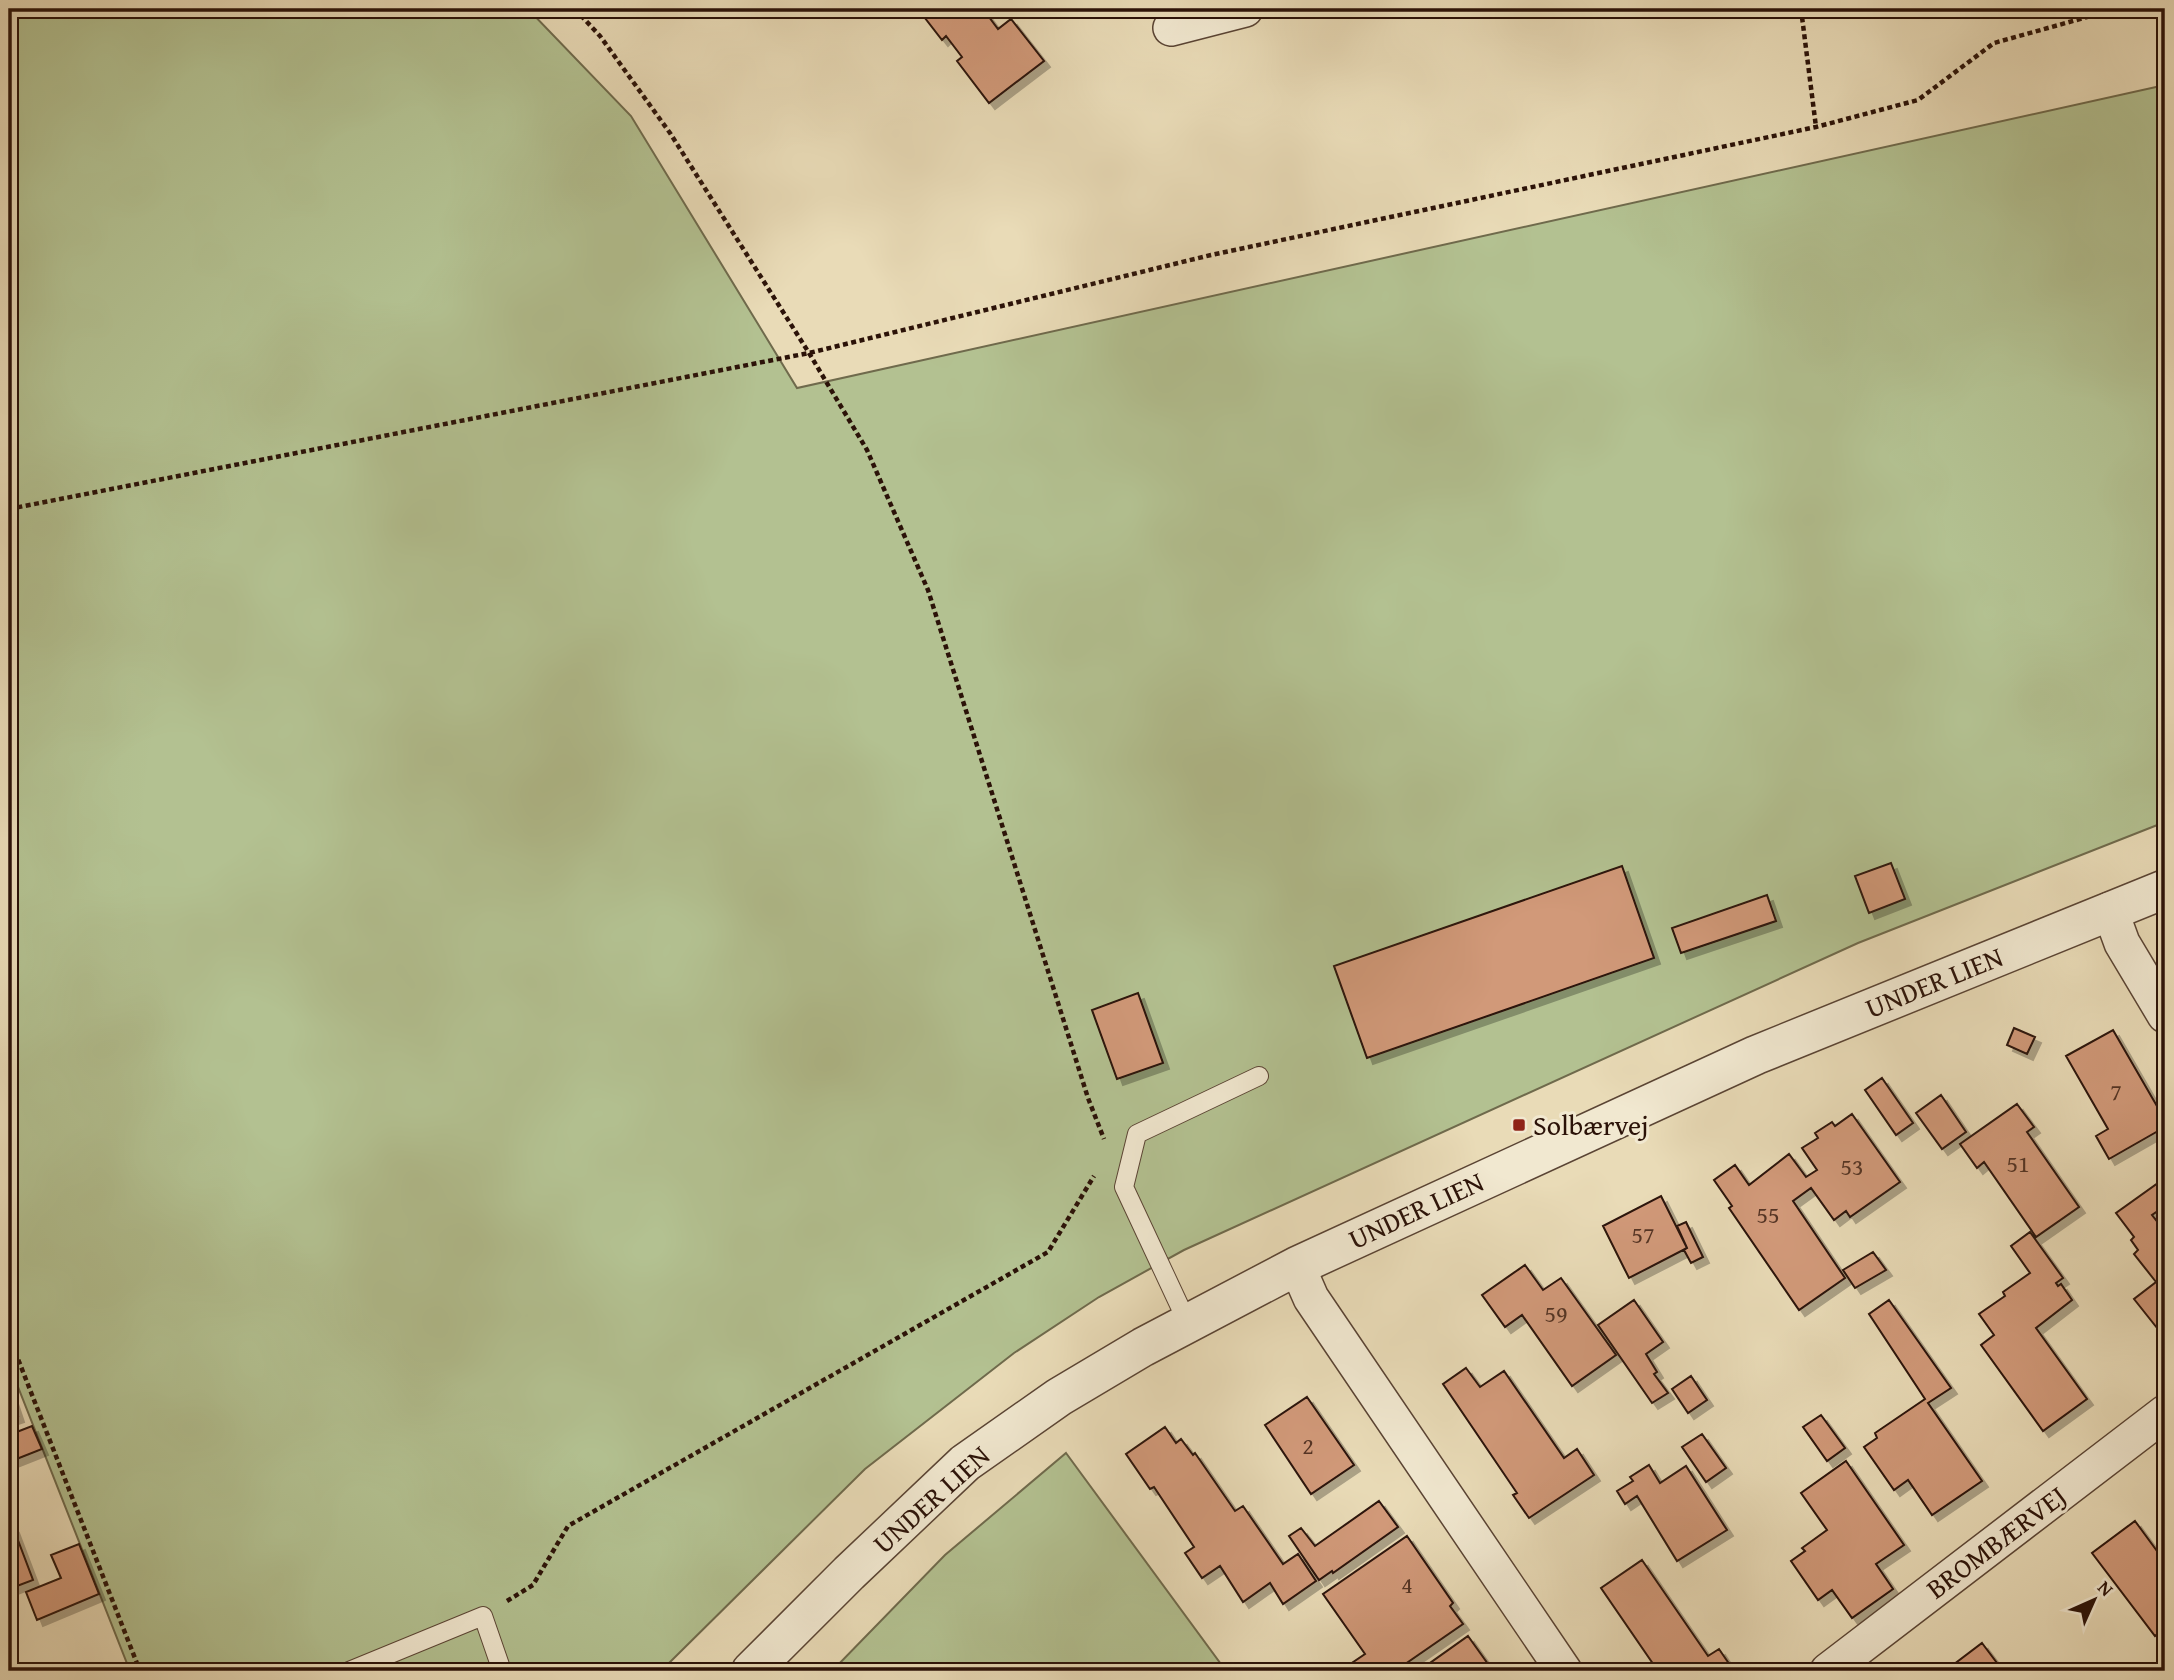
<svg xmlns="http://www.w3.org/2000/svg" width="2174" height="1680" font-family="'Gentium Book Plus',serif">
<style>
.green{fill:#b3c191;stroke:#6f6a4c;stroke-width:2}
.building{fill:#d19979;stroke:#2b1208;stroke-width:2;filter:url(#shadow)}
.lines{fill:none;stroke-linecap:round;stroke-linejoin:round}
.service-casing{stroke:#5a4434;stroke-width:20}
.minor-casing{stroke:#5a4434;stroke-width:38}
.tertiary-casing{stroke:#5a4434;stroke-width:41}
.path{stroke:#2b1208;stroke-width:4.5;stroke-dasharray:5 3.5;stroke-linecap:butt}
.service{stroke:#f1e8d0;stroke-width:18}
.minor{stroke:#f1e8d0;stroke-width:35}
.tertiary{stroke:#f1e8d0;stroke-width:38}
.poi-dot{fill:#8f2418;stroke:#f1e8d0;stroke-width:2.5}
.labels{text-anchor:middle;stroke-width:6;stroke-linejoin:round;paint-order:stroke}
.number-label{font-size:24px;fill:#543424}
.street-label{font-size:28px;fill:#2b1208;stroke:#f1e8d0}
.poi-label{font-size:28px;fill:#2b1208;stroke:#f1e8d0;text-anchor:start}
</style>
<defs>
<filter id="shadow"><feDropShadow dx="6" dy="6" stdDeviation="0" flood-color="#0004"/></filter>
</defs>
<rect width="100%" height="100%" fill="#e9dbb7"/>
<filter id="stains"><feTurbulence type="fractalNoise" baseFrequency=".00286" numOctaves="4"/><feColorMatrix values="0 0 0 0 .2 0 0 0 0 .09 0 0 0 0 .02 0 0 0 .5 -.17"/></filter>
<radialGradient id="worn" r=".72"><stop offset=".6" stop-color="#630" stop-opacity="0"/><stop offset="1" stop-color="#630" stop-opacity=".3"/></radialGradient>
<!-- green -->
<path class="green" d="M 9,9 L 528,9 L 631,116 L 797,388 L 2165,85 L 2165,822 L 1858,943 L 1184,1250 L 1099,1297 L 1014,1353 L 865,1469 L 661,1671 L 130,1671 L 9,1364 Z
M 1066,1453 L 1226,1671 L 832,1671 L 945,1555 Z"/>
<!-- building -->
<path class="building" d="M 918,9 L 991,9 L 986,13 L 998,29 L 1011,19 L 1044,61 L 989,103 L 957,61 L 962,57 L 946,36 L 942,40 Z
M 1891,863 L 1905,899 L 1869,913 L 1855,876 Z
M 1622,866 L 1654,958 L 1367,1058 L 1334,966 Z
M 1767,895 L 1776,921 L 1681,953 L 1672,928 Z
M 1138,993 L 1163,1063 L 1117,1079 L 1092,1010 Z
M 2014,1028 L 2035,1037 L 2027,1054 L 2007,1045 Z
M 2113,1030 L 2165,1120 L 2165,1127 L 2109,1159 L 2096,1136 L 2108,1129 L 2066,1056 Z
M 1882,1078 L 1913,1123 L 1896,1135 L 1865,1090 Z
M 1941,1095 L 1966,1132 L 1942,1149 L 1916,1113 Z
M 2017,1104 L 2034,1127 L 2027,1132 L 2079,1207 L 2036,1237 L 1984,1162 L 1977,1168 L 1960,1144 Z
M 1852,1114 L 1900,1182 L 1850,1217 L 1846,1211 L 1834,1220 L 1811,1188 L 1793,1201 L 1845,1278 L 1799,1310 L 1729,1208 L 1732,1206 L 1714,1180 L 1735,1165 L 1749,1185 L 1789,1154 L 1806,1177 L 1817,1170 L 1802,1148 L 1818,1138 L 1815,1133 L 1832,1122 L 1835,1126 Z
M 2165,1178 L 2165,1206 L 2152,1215 L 2156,1220 L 2165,1213 L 2165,1338 L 2134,1299 L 2156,1282 L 2134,1254 L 2138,1250 L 2131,1240 L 2134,1237 L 2116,1213 Z
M 1661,1196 L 1687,1248 L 1629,1278 L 1603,1226 Z
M 1686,1222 L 1703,1257 L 1691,1263 L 1684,1250 L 1687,1248 L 1677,1226 Z
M 2030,1232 L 2063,1278 L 2056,1283 L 2058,1286 L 2061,1284 L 2072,1300 L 2036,1328 L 2087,1399 L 2043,1431 L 1981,1345 L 1994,1335 L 1979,1314 L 2005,1296 L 2003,1292 L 2030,1273 L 2011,1246 Z
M 1873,1252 L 1886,1270 L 1855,1288 L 1843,1270 Z
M 1525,1265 L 1543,1290 L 1561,1278 L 1616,1355 L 1572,1386 L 1522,1315 L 1505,1327 L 1482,1295 Z
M 1634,1300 L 1663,1342 L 1646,1354 L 1657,1372 L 1654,1374 L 1668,1393 L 1652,1403 L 1598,1325 Z
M 1889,1300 L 1951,1388 L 1928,1403 L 1982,1481 L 1932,1515 L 1908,1480 L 1894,1490 L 1864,1447 L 1877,1438 L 1875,1433 L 1925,1399 L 1869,1314 Z
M 1466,1368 L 1480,1387 L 1504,1371 L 1564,1458 L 1577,1449 L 1594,1475 L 1529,1518 L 1513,1495 L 1517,1493 L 1443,1384 Z
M 1691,1376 L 1707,1400 L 1688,1413 L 1672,1389 Z
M 9,1389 L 18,1416 L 9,1419 Z
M 1307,1397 L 1354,1465 L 1311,1494 L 1265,1425 Z
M 1821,1415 L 1845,1448 L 1827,1461 L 1803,1427 Z
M 32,1426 L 42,1449 L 9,1462 L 9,1435 Z
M 1165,1427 L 1176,1443 L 1181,1439 L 1193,1455 L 1195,1453 L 1235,1511 L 1243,1506 L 1283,1564 L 1298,1554 L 1316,1581 L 1283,1604 L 1270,1583 L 1243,1602 L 1220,1566 L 1202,1578 L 1185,1553 L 1194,1547 L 1154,1487 L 1150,1489 L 1126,1454 Z
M 1702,1434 L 1726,1468 L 1706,1482 L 1682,1447 Z
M 1846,1461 L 1904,1545 L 1876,1564 L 1893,1589 L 1852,1618 L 1832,1590 L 1818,1600 L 1791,1561 L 1805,1551 L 1802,1548 L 1827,1530 L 1801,1493 Z
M 1649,1465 L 1660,1483 L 1686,1466 L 1727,1530 L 1677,1561 L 1637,1496 L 1625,1504 L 1617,1491 L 1633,1481 L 1630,1477 Z
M 1379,1501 L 1398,1527 L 1333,1573 L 1332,1571 L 1319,1580 L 1289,1536 L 1301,1528 L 1315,1546 Z
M 2135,1521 L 2165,1562 L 2165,1628 L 2155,1636 L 2092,1553 Z
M 13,1527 L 33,1580 L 9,1589 L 9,1528 Z
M 1407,1536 L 1453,1603 L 1450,1606 L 1463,1624 L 1395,1671 L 1340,1671 L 1365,1654 L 1323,1594 Z
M 79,1544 L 99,1594 L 37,1620 L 26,1592 L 61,1578 L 51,1555 Z
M 1642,1560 L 1708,1656 L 1719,1649 L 1734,1671 L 1658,1671 L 1601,1588 Z
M 1468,1636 L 1493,1671 L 1426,1671 L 1423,1668 Z
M 1982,1643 L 2003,1671 L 1945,1671 Z"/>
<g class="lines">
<defs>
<path id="service" d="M 1188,1324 L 1124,1187 L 1137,1134 L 1259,1076
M 349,1671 L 483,1616 L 502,1671"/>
<path id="minor" d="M 1171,28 L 1245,9
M 2110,910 L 2122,943 L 2165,1015
M 1297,1266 L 1311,1298 L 1564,1671
M 1828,1671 L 2165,1413"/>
<path id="tertiary" d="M 751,1671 L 849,1573 L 965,1463 L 1059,1397 L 1143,1347 L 1297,1266 L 1756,1055 L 2165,889"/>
</defs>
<!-- service casing -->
<use href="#service" class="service-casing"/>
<!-- minor casing -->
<use href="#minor" class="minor-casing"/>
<!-- tertiary casing -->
<use href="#tertiary" class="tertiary-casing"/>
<!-- path -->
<path class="path" d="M 575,9 L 600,36 L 670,133 L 809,353 L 867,450 L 928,590 L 1088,1098 L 1104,1139
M 1801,9 L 1816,127
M 9,509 L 809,353 L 1211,255 L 1816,127 L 1918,100 L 1994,43 L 2116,9
M 9,1336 L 140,1671
M 507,1601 L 533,1585 L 568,1526 L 1048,1252 L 1094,1176"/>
<!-- service -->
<use href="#service" class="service"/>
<!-- minor -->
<use href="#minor" class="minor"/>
<!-- tertiary -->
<use href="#tertiary" class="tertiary"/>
</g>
<!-- markers -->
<rect class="poi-dot" x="1512" y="1118" width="14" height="14" rx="3.5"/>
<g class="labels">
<!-- number labels -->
<g class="number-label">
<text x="2116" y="1100">7</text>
<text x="2018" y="1172">51</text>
<text x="1852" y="1175">53</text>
<text x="1768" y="1223">55</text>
<text x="1643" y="1243">57</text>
<text x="1556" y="1322">59</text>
<text x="1308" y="1454">2</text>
<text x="1407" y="1593">4</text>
</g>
<!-- street labels -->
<g class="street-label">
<text transform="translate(1934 982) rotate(-22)" y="10">UNDER LIEN</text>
<text transform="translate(1416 1210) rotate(-25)" y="10">UNDER LIEN</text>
<text transform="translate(931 1499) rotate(-42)" y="10">UNDER LIEN</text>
<text transform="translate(1996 1542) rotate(-37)" y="10">BROMBÆRVEJ</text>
</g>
<!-- poi labels -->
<g class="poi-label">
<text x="1533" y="1135">Solbærvej</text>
</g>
</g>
<!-- margin -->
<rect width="2174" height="1680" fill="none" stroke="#e9dbb7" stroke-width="35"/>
<rect x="10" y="10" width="2153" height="1659" fill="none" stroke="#2b1208" stroke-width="3.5"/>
<rect x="18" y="18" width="2139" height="1645" fill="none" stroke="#2b1208" stroke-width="2"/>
<!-- north arrow -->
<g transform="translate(2094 1600) rotate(45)" stroke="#f1e8d0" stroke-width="5" paint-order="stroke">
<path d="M0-5L12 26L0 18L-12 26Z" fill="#2b1208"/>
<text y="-10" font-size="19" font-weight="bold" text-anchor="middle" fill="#2b1208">N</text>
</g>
<rect width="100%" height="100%" filter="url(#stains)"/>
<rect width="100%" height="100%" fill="url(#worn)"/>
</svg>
